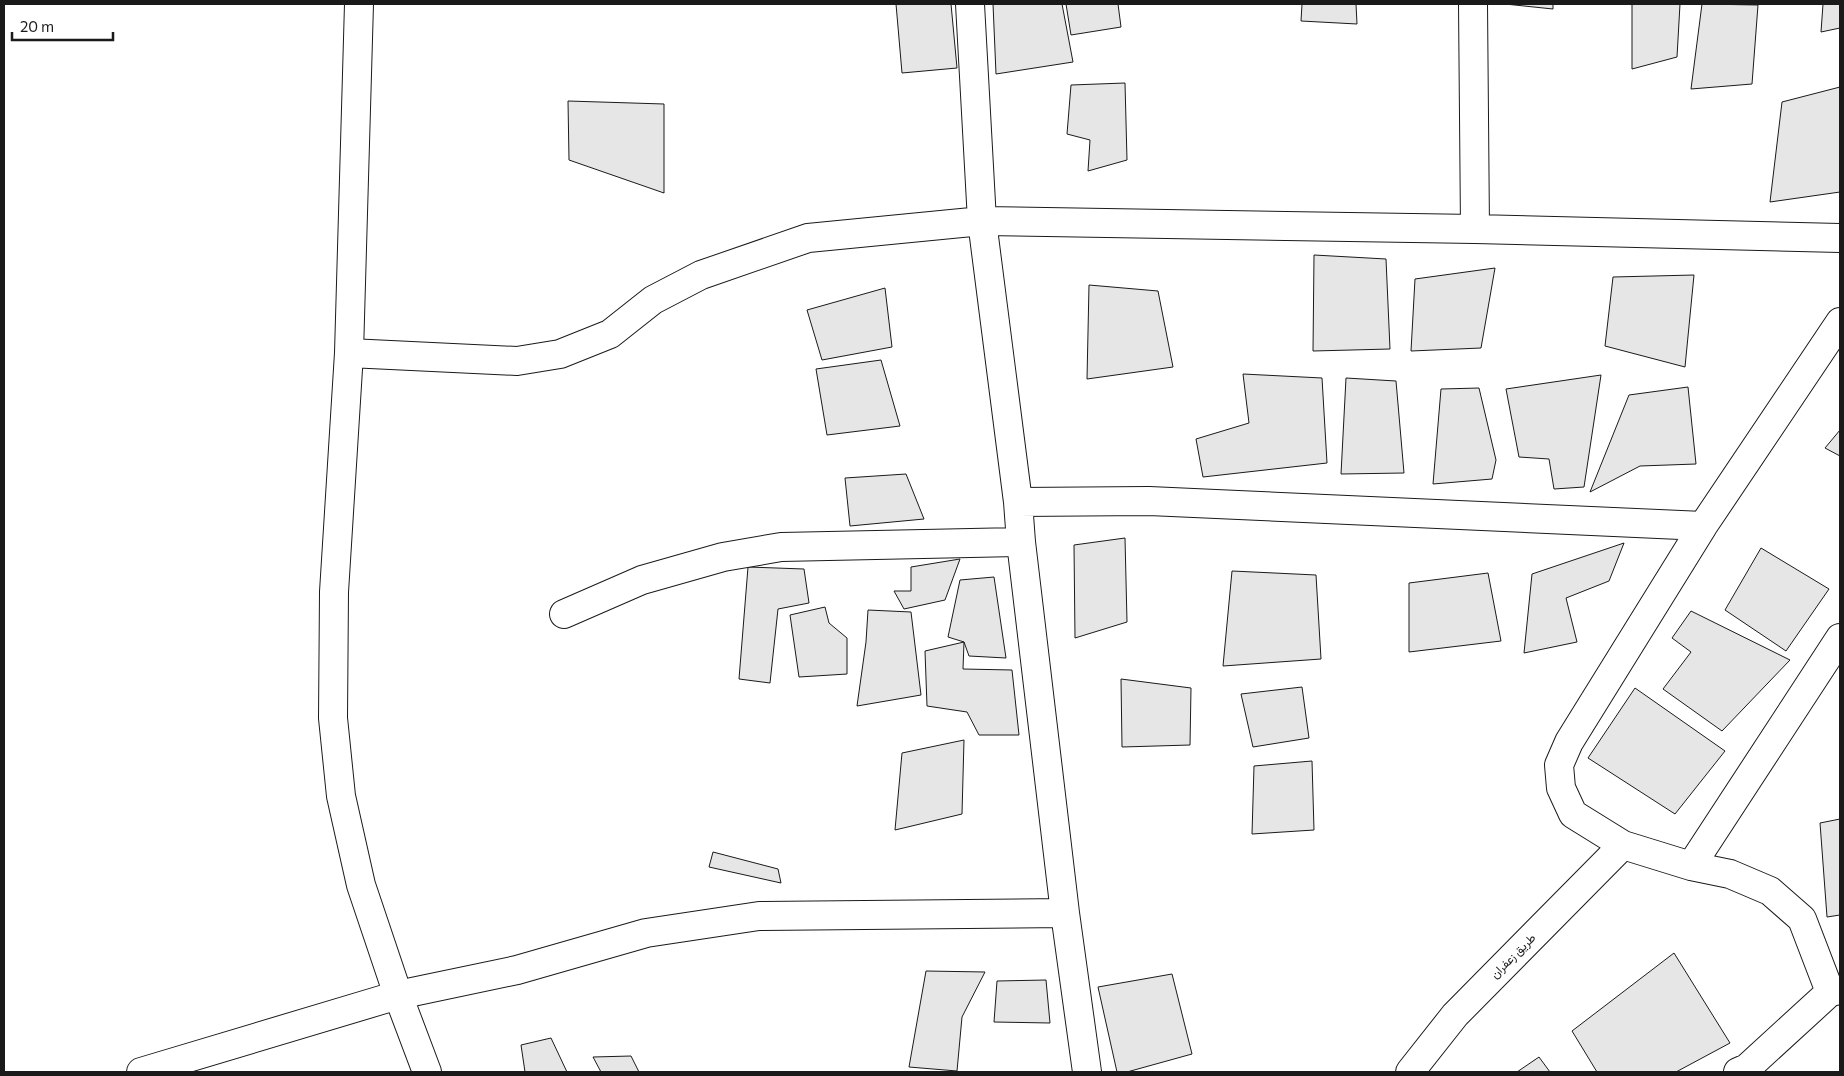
<svg xmlns="http://www.w3.org/2000/svg" width="1844" height="1076" font-family="Commissioner,Vazirmatn,sans-serif">
<style>
.building{fill:#e6e6e6;stroke:#1a1a1a}
.lines{fill:none;stroke-linecap:round;stroke-linejoin:round}
.minor-casing{stroke:#1a1a1a;stroke-width:30}
.minor{stroke:#fff;stroke-width:28}
.labels{text-anchor:middle;stroke-width:4;stroke-linejoin:round;paint-order:stroke}
.street-label{font-size:12px;fill:#1a1a1a;stroke:#fff}
</style>
<rect width="100%" height="100%" fill="#fff"/>
<!-- building -->
<path class="building" d="M 896,4 L 951,4 L 957,68 L 902,73 Z
M 993,4 L 1062,4 L 1073,62 L 996,74 Z
M 1066,4 L 1118,4 L 1121,27 L 1071,35 Z
M 1302,4 L 1356,4 L 1357,24 L 1301,21 Z
M 1505,4 L 1553,4 L 1553,9 Z
M 1632,4 L 1680,4 L 1677,57 L 1632,69 Z
M 1702,4 L 1758,5 L 1752,84 L 1691,89 Z
M 1823,4 L 1840,4 L 1840,28 L 1821,32 Z
M 1125,83 L 1127,160 L 1088,171 L 1090,140 L 1067,134 L 1071,85 Z
M 1840,87 L 1840,192 L 1770,202 L 1782,102 Z
M 568,101 L 664,104 L 664,193 L 569,160 Z
M 1314,255 L 1386,259 L 1390,349 L 1313,351 Z
M 1495,268 L 1481,348 L 1411,351 L 1415,279 Z
M 1694,275 L 1685,367 L 1605,346 L 1613,277 Z
M 1089,285 L 1158,291 L 1173,367 L 1087,379 Z
M 885,288 L 892,347 L 822,360 L 807,310 Z
M 881,360 L 900,426 L 827,435 L 816,369 Z
M 1243,374 L 1322,378 L 1327,463 L 1203,477 L 1196,439 L 1249,423 Z
M 1601,375 L 1584,487 L 1554,489 L 1549,459 L 1519,457 L 1506,389 Z
M 1346,378 L 1396,381 L 1404,473 L 1341,474 Z
M 1688,387 L 1696,464 L 1640,466 L 1590,492 L 1629,395 Z
M 1479,388 L 1496,460 L 1492,479 L 1433,484 L 1441,389 Z
M 1840,430 L 1840,456 L 1825,448 Z
M 906,474 L 924,519 L 850,526 L 845,478 Z
M 1125,538 L 1127,622 L 1075,638 L 1074,545 Z
M 1624,543 L 1609,581 L 1566,598 L 1577,642 L 1524,653 L 1532,574 Z
M 1761,548 L 1829,589 L 1786,651 L 1725,610 Z
M 960,559 L 945,600 L 904,609 L 894,591 L 911,591 L 911,567 Z
M 748,567 L 804,569 L 809,603 L 778,609 L 770,683 L 739,679 Z
M 1232,571 L 1316,575 L 1321,659 L 1223,666 Z
M 1488,573 L 1501,641 L 1409,652 L 1409,583 Z
M 994,577 L 1006,658 L 969,656 L 964,642 L 948,637 L 960,580 Z
M 825,607 L 829,623 L 847,638 L 847,674 L 799,677 L 790,615 Z
M 868,610 L 911,612 L 921,695 L 857,706 L 866,642 Z
M 1691,611 L 1790,660 L 1722,731 L 1663,689 L 1691,652 L 1672,638 Z
M 964,642 L 963,669 L 1012,670 L 1019,735 L 979,735 L 967,712 L 927,706 L 925,651 Z
M 1121,679 L 1191,688 L 1190,745 L 1122,747 Z
M 1302,687 L 1309,738 L 1253,747 L 1241,694 Z
M 1635,688 L 1725,751 L 1675,814 L 1588,758 Z
M 964,740 L 962,814 L 895,830 L 902,753 Z
M 1312,761 L 1314,830 L 1252,834 L 1254,766 Z
M 1840,819 L 1840,915 L 1827,917 L 1820,823 Z
M 713,852 L 778,869 L 781,883 L 709,867 Z
M 1674,953 L 1730,1043 L 1676,1072 L 1597,1072 L 1572,1031 Z
M 926,971 L 985,972 L 962,1017 L 957,1071 L 909,1067 Z
M 1172,974 L 1192,1054 L 1127,1072 L 1117,1072 L 1098,987 Z
M 1046,980 L 1050,1023 L 994,1022 L 997,981 Z
M 551,1038 L 567,1072 L 525,1072 L 521,1045 Z
M 631,1056 L 639,1072 L 601,1072 L 593,1057 Z
M 1539,1057 L 1550,1072 L 1517,1072 Z"/>
<g class="lines">
<defs>
<path id="minor" d="M 359,4 L 349,353 L 334,592 L 333,718 L 341,796 L 361,885 L 398,995 L 427,1072
M 970,4 L 982,221 L 1018,502 L 1021,542 L 1065,913 L 1087,1072
M 1473,4 L 1475,229 L 1840,238
M 1840,322 L 1703,526 L 1569,742 L 1559,765 L 1561,788 L 1573,814 L 1623,845 L 1691,866 L 1840,638
M 349,353 L 517,361 L 560,354 L 610,334 L 653,300 L 701,275 L 808,238 L 982,221 L 1475,229
M 1018,502 L 1149,501 L 1703,526
M 564,614 L 642,580 L 723,557 L 781,547 L 1021,542
M 1691,866 L 1730,874 L 1770,891 L 1802,919 L 1830,992
M 141,1072 L 398,995 L 517,970 L 646,933 L 759,916 L 1065,913
M 1410,1072 L 1455,1015 L 1623,845
M 1738,1072 L 1747,1068 L 1830,992 L 1840,990"/>
</defs>
<!-- minor casing -->
<use href="#minor" class="minor-casing"/>
<!-- minor -->
<use href="#minor" class="minor"/>
</g>
<g class="labels">
<!-- street labels -->
<g class="street-label">
<text transform="translate(1513 956) rotate(-45)" y="4">طريق زعفران</text>
</g>
</g>
<!-- border -->
<rect width="1844" height="1076" fill="none" stroke="#1a1a1a" stroke-width="10"/>
<!-- scale -->
<path d="M12 32v8h101v-8" fill="none" stroke="#1a1a1a" stroke-width="2.5"/>
<text x="20" y="32" font-size="15" fill="#1a1a1a" stroke="#ffffff" stroke-width="4" paint-order="stroke">20 m</text>
</svg>
